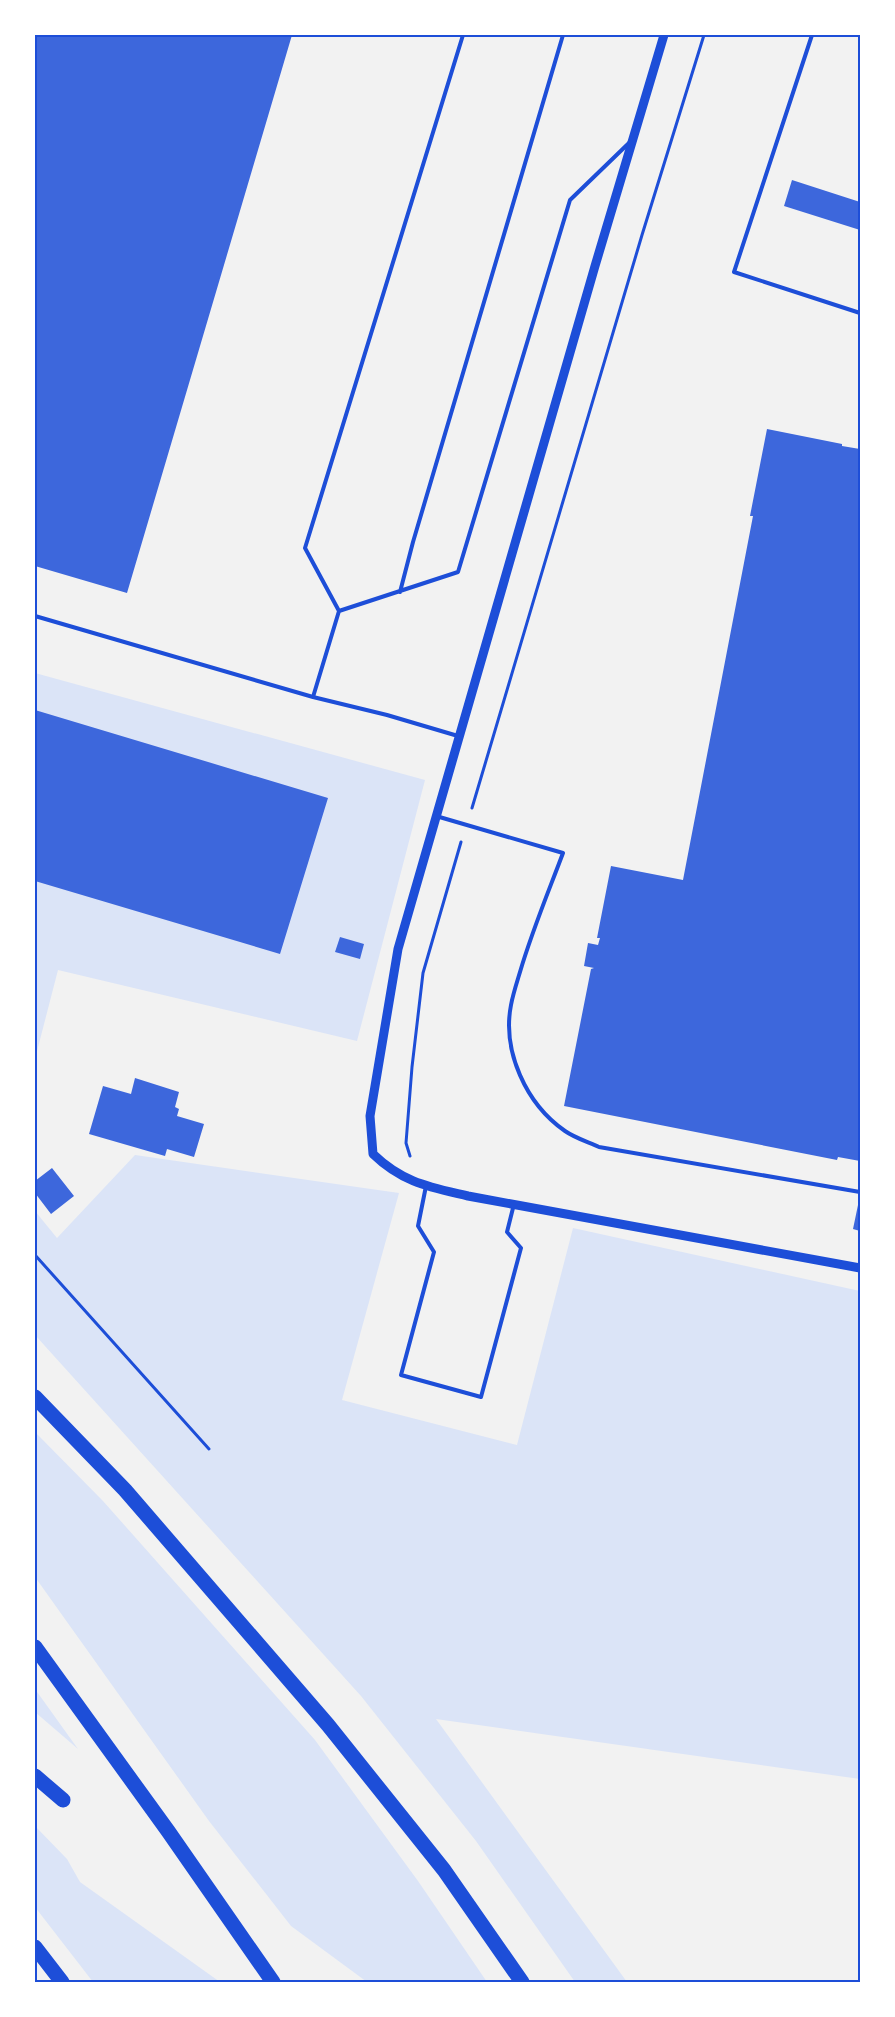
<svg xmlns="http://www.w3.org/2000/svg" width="895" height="2017" font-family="'Libre Baskerville',serif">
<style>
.green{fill:#dbe4f7}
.building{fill:#3d67dc}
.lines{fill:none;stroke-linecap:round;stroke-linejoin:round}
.path{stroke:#1d4ed8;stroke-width:3}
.service{stroke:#1d4ed8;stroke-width:4}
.tertiary{stroke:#1d4ed8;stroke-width:9}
.motorway{stroke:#1d4ed8;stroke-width:15}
.neatline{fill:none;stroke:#1d4ed8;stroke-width:2}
</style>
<rect width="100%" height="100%" fill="#f2f2f2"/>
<!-- green -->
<path class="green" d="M 35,673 L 425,780 L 357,1041 L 58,970 L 35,1059 Z
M 135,1155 L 399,1193 L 342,1400 L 517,1445 L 573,1228 L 860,1291 L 860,1779 L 436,1719 L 627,1982 L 575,1982 L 476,1841 L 361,1696 L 35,1335 L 35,1211 L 57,1238 Z
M 35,1432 L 103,1501 L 315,1740 L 418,1881 L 487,1982 L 367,1982 L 291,1926 L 209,1821 L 35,1577 Z
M 35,1689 L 78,1749 L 35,1712 Z
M 35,1826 L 67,1859 L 80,1882 L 220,1982 L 93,1982 L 35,1907 Z"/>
<!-- building -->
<path class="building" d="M 35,35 L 292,35 L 127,593 L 35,566 Z
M 792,180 L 860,202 L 860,230 L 784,206 Z
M 767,429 L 842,444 L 842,446 L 860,449 L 860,1161 L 838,1157 L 837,1160 L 564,1106 L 591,969 L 594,968 L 584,966 L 588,943 L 598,945 L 600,938 L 597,938 L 611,866 L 683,880 L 753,516 L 750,516 Z
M 35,710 L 328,798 L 280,954 L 35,881 Z
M 340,937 L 364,944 L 360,959 L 335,952 Z
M 135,1078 L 179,1092 L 175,1107 L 179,1109 L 177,1116 L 204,1124 L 194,1157 L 167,1149 L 165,1156 L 89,1134 L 103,1086 L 131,1094 Z
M 52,1168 L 74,1196 L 51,1214 L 35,1193 L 35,1181 Z
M 858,1205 L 860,1206 L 860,1231 L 853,1229 Z"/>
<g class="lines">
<!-- path -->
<path class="path" d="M 472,808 L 642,235 L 704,35
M 410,1156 L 406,1143 L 412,1067 L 423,973 L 461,842
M 35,1255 L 209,1449"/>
<!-- service -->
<path class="service" d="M 812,35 L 734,272 L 860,313
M 400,592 L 413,542 L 563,35
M 339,611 L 305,548 L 463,35
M 35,616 L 313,697 L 339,611 L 458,572 L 570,200 L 630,142
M 313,697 L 387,715 L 458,736
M 436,816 L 563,853 C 548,893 532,931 520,972 C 517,982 513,994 511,1005 C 502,1051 526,1104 565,1131 C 575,1138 588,1142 599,1147 L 860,1192
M 426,1186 L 418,1226 L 434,1252 L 401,1375 L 481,1397 L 521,1248 L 507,1232 L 514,1204"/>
<!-- tertiary -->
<path class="tertiary" d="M 664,35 L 595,266 L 398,949 L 370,1116 L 373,1154 C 403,1183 430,1187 468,1196 L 860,1268"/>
<!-- motorway -->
<path class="motorway" d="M 35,1397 L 125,1490 L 328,1725 L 444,1870 L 522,1982
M 35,1647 L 168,1831 L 273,1982
M 35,1776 L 63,1800
M 35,1947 L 62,1982"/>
</g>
<!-- border -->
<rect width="895" height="2017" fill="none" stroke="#ffffff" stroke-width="72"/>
<rect x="36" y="36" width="823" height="1945" class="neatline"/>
</svg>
